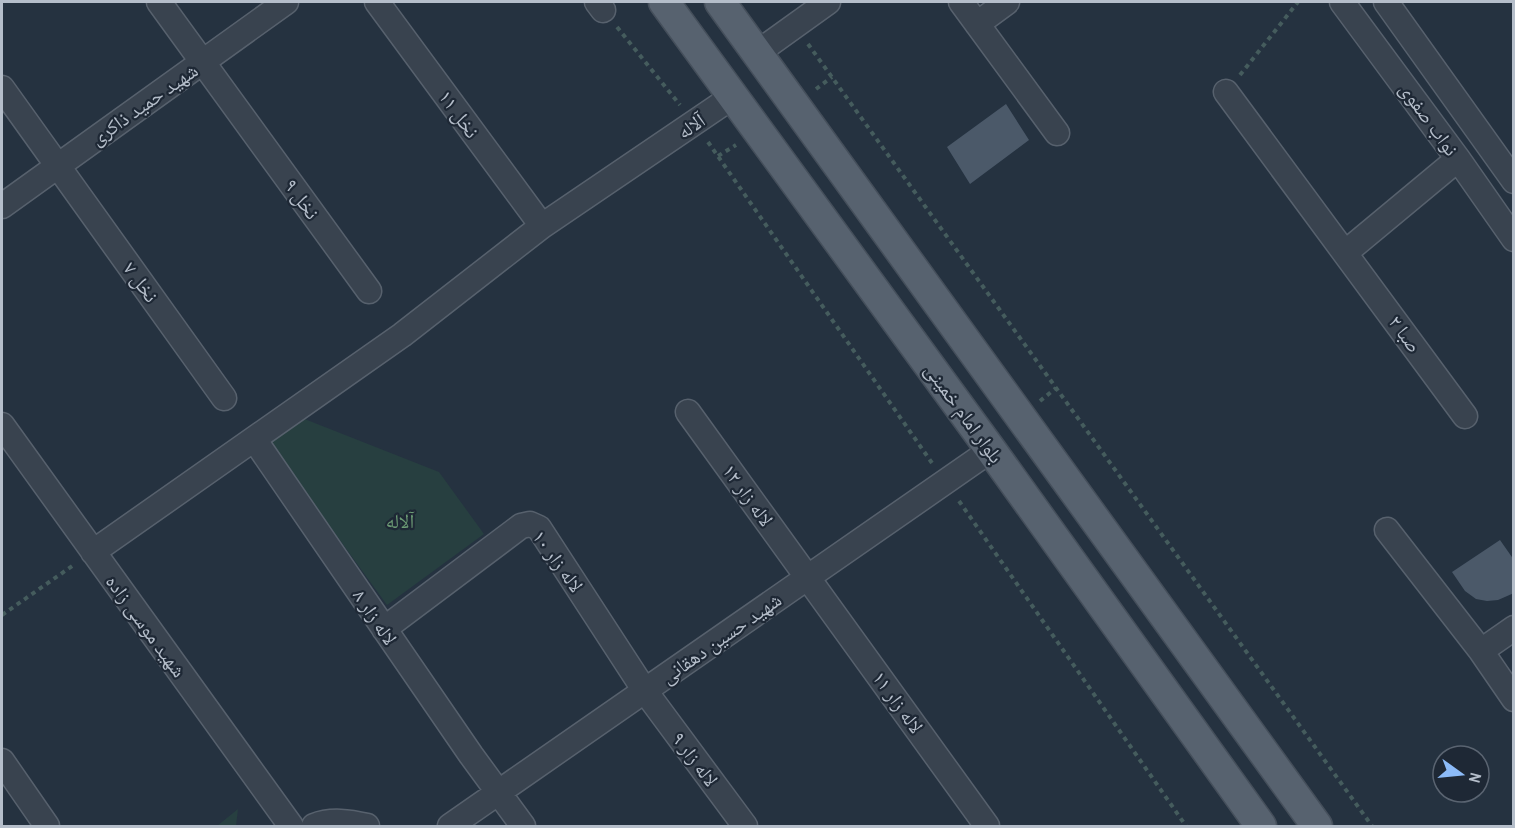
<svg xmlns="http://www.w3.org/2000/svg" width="1515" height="828" font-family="'Archivo Narrow','Noto Naskh Arabic',sans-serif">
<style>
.green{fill:#273f40}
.building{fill:#4b5969}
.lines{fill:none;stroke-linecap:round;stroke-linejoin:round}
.minor-casing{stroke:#57616d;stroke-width:27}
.major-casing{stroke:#454f5b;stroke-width:33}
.path{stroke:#455c5d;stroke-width:4;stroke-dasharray:4.5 4.5;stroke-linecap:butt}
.minor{stroke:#39434f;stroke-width:24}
.major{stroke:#57626f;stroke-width:30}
.labels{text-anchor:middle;stroke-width:4.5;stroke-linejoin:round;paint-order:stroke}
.street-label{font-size:20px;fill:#b5beca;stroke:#1e2835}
.park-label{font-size:20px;fill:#6c9b75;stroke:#1e2835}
</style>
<rect width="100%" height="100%" fill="#253240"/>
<!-- green -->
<path class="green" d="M 302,418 L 439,472 L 484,534 L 387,605 L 267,440 Z
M 238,809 L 236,826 L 217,826 Z"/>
<!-- building -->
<path class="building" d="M 1006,104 L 1029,140 L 970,184 L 947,147 Z
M 1500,540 L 1514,560 L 1514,593 L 1498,600 L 1487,601 L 1476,599 L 1465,591 L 1452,572 Z"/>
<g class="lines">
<defs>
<path id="minor" d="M 159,2 L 369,291
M 377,2 L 542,226
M 597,2 L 603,10
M 961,2 L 1057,133
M 1342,2 L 1458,159 L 1514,239
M 1386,2 L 1514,181
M 977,24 L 1007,2
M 757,53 L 828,2
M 2,88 L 224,398
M 1226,92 L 1465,416
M 2,206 L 286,2
M 1345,253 L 1458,159
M 688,412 L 987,826
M 2,425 L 291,826
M 254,439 L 471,755 L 523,826
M 1387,530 L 1481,651
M 93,552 L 402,335 L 542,226 L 732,97
M 1514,628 L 1481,651 L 1514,699
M 384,629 L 521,526 L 530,524 L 539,528 L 645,691 L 745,826
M 2,761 L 47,826
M 314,826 C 331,819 350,822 367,826
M 450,826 L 991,450"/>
<path id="major" d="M 664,2 L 991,450 L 1261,826
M 720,2 L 1317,826"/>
</defs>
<!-- minor casing -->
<use href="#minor" class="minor-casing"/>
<!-- major casing -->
<use href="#major" class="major-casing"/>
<!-- path -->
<path class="path" d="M 617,27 L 680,105
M 808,44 L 1372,826
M 1240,75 L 1298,2
M 816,89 L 832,77
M 708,142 L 932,463
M 718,156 L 736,145
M 1040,401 L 1056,388
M 959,501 L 1186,826
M 2,615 L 75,564"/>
<!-- minor -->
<use href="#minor" class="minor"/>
<!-- major -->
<use href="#major" class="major"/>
</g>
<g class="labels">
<!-- street labels -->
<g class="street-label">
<text transform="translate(144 104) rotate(-35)" y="7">شهید حمید ذاکری</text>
<text transform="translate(459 114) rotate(54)" y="7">نخل ۱۱</text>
<text transform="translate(1429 119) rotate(54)" y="7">نواب صفوی</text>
<text transform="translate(691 126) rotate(-34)" y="7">آلاله</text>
<text transform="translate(302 199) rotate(54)" y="7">نخل ۹</text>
<text transform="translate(141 282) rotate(54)" y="7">نخل ۷</text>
<text transform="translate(1405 334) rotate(54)" y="7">صبا ۲</text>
<text transform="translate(964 413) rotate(54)" y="7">بلوار امام خمینی</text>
<text transform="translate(748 495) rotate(54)" y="7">لاله زار ۱۲</text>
<text transform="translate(558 561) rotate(54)" y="7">لاله زار ۱۰</text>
<text transform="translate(375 617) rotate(56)" y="7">لاله زار ۸</text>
<text transform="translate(146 626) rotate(54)" y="7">شهید موسی زاده</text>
<text transform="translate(721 638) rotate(-35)" y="7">شهید حسین دهقانی</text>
<text transform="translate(898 702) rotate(54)" y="7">لاله زار ۱۱</text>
<text transform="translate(695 759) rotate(53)" y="7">لاله زار ۹</text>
</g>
<!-- park labels -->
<g class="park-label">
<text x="400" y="528">آلاله</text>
</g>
</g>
<!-- border -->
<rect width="1515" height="828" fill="none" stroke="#b5beca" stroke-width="6"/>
<!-- north arrow -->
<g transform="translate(1461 774) rotate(105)"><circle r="28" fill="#1e2835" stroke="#5a6471" stroke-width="1.5"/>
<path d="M0-4.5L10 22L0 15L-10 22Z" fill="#8cbbf8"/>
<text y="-9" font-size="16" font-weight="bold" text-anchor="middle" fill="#b5beca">N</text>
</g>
</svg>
